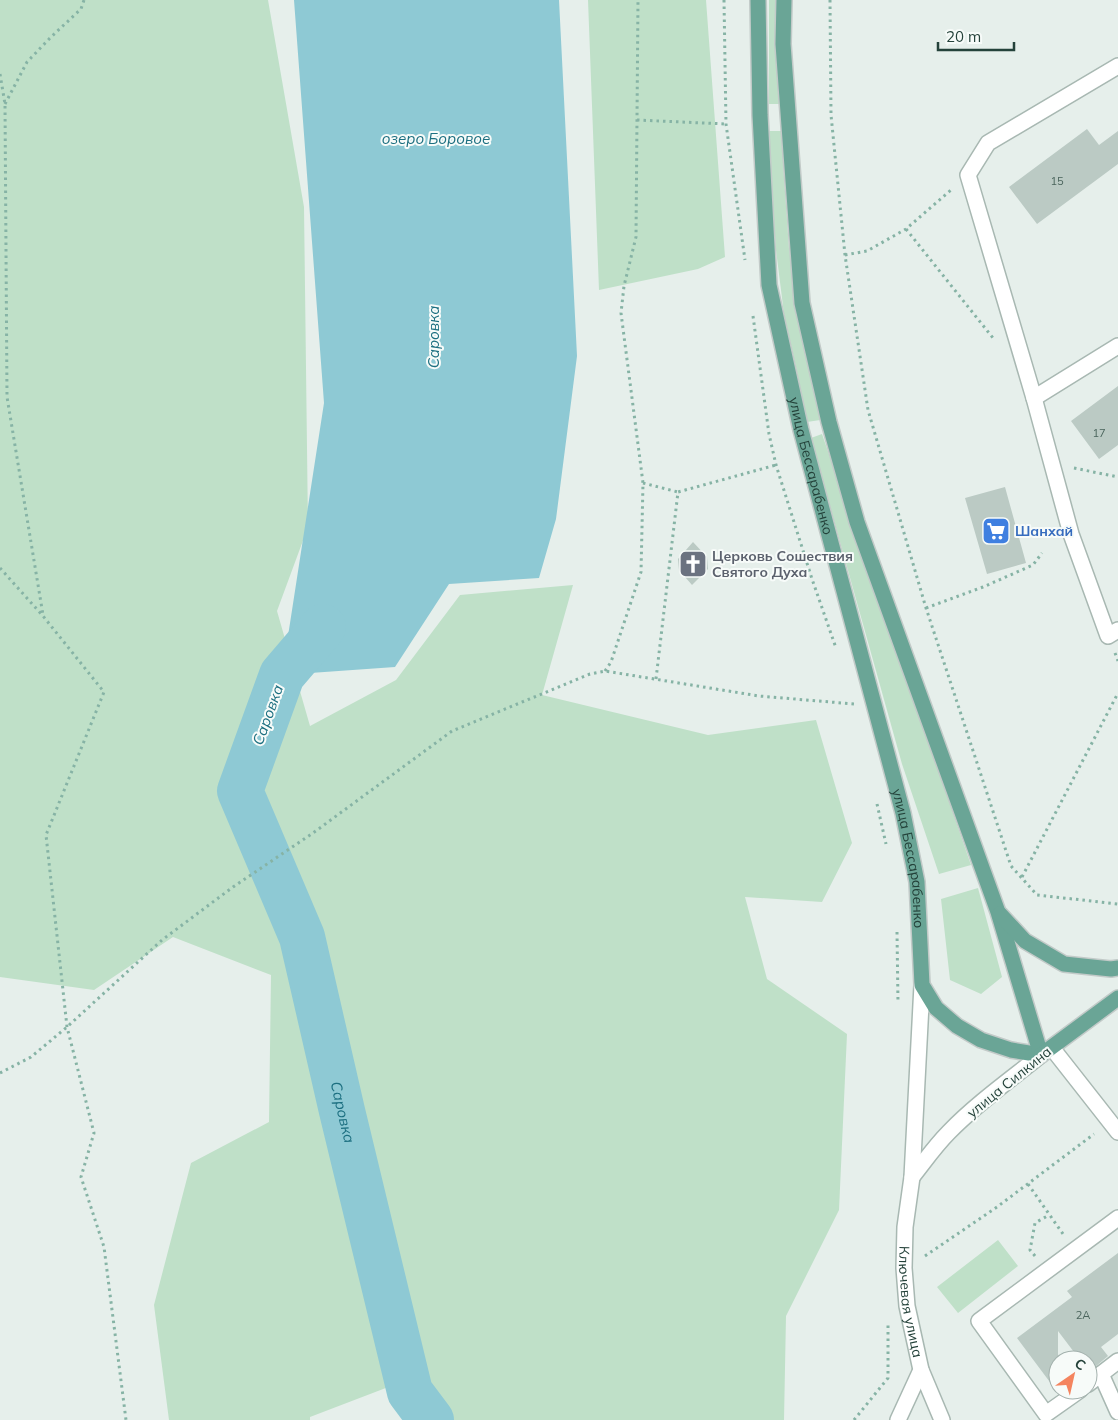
<svg xmlns="http://www.w3.org/2000/svg" width="1118" height="1420" font-family="Mulish,sans-serif">
<style>
.green{fill:#bfe0c8}
.water{fill:#8ec9d4}
.lines{fill:none;stroke-linecap:round;stroke-linejoin:round}
.river{stroke:#8ec9d4;stroke-width:46}
.building{fill:#bbcac4}
.minor-casing{stroke:#a8b8b2;stroke-width:18}
.major-casing{stroke:#c2cac8;stroke-width:18}
.path{stroke:#86b3a5;stroke-width:3;stroke-dasharray:2.5 4;stroke-linecap:butt}
.minor{stroke:#fff;stroke-width:15}
.major{stroke:#6aa596;stroke-width:15}
.labels{text-anchor:middle;stroke-width:4;stroke-linejoin:round;paint-order:stroke}
.number-label{font-size:11px;fill:#4a645c}
.street-label{font-size:14px;fill:#24423a;stroke:#f7fbf9}
.shop-label{font-size:14px;font-weight:bold;fill:#366cbe;stroke:#f7fbf9;text-anchor:start}
.worship-label{font-size:14px;font-weight:bold;fill:#5b616d;stroke:#f7fbf9;text-anchor:start}
.water-label{font-size:15px;font-style:italic;fill:#1c6f80;stroke:#f7fbf9}
</style>
<rect width="100%" height="100%" fill="#e6efeb"/>
<!-- green -->
<path class="green" d="M 0,0 L 268,0 L 304,207 L 308,527 L 277,611 L 310,726 L 396,680 L 460,595 L 573,585 L 542,695 L 708,735 L 816,720 L 852,843 L 822,902 L 745,897 L 767,979 L 847,1034 L 839,1210 L 786,1316 L 784,1420 L 411,1420 L 391,1386 L 310,1417 L 310,1420 L 169,1420 L 154,1305 L 191,1163 L 269,1122 L 271,975 L 173,937 L 94,990 L 0,977 Z
M 588,0 L 706,0 L 725,257 L 698,269 L 599,290 Z
M 769,0 L 781,0 L 781,104 L 769,104 Z
M 769,131 L 783,131 L 783,163 L 789,249 L 798,312 L 820,420 L 807,422 L 796,367 L 784,314 L 776,250 L 770,163 Z
M 822,434 L 971,865 L 939,874 L 902,764 L 811,438 Z
M 978,888 L 1002,977 L 981,994 L 950,980 L 941,899 Z
M 998,1240 L 1018,1266 L 958,1313 L 937,1287 Z"/>
<!-- water -->
<path class="water" d="M 294,0 L 559,0 L 577,356 L 556,519 L 539,578 L 449,584 L 395,667 L 282,675 L 324,403 Z"/>
<g class="lines">
<!-- river -->
<path class="river" id="s1" d="M 323,627 L 282,675 L 240,791 L 302,937 L 342,1111 L 410,1392 L 431,1420"/>
</g>
<!-- building -->
<path class="building" d="M 1087,129 L 1099,145 L 1118,131 L 1118,164 L 1037,224 L 1009,187 Z
M 1118,386 L 1118,445 L 1099,459 L 1071,421 Z
M 1005,487 L 1026,563 L 987,574 L 965,498 Z
M 693,542 L 707,557 L 708,569 L 692,585 L 679,570 L 678,559 Z
M 1118,1253 L 1118,1334 L 1101,1347 L 1108,1356 L 1089,1372 L 1088,1360 L 1080,1360 L 1058,1331 L 1058,1393 L 1017,1338 L 1072,1297 L 1067,1291 Z"/>
<g class="lines">
<defs>
<g id="minor">
<path d="M 1118,66 L 988,143 L 968,175 L 1034,398 L 1071,534 L 1108,636 L 1118,630"/>
<path d="M 1034,398 L 1118,346"/>
<path id="s2" d="M 922,985 L 912,1177 L 905,1227 L 904,1268 L 907,1306 L 921,1370 L 942,1420"/>
<path d="M 1052,1048 L 1118,1132"/>
<path d="M 912,1177 C 924,1162 935,1146 949,1132 C 976,1104 1011,1079 1041,1055"/>
<path d="M 1101,1374 L 1118,1412"/>
<path d="M 1088,1384 L 1118,1361"/>
<path d="M 1080,1390 L 1046,1414 L 979,1321 L 1118,1218"/>
<path d="M 898,1420 L 921,1370"/>
</g>
<g id="major">
<path id="s3" d="M 758,0 L 760,115 L 769,285 L 801,430 L 903,813 L 917,882 L 922,985 L 936,1008 L 957,1026 L 981,1040 L 1011,1050 L 1041,1055"/>
<path d="M 784,0 L 783,44 L 802,303 L 829,422 L 857,522 L 998,912 L 1041,1055"/>
<path d="M 1000,914 L 1025,941 L 1064,964 L 1111,969 L 1118,968"/>
<path d="M 1041,1055 L 1118,998"/>
</g>
</defs>
<!-- minor casing -->
<use href="#minor" class="minor-casing"/>
<!-- major casing -->
<use href="#major" class="major-casing"/>
<!-- path -->
<path class="path" d="M 724,0 L 726,124 L 745,260
M 830,0 L 831,115 L 845,255 L 868,410 L 926,608 L 1011,866 L 1037,895 L 1118,904
M 0,74 L 5,104 L 7,397 L 43,615
M 5,104 L 27,62 L 51,37 L 81,9 L 84,0
M 637,120 L 726,124
M 906,229 L 993,338
M 845,255 L 867,251 L 906,229 L 951,190
M 753,316 L 769,434 L 776,465 L 812,579 L 836,648
M 1074,468 L 1118,477
M 643,483 L 678,492
M 0,568 L 43,616 L 104,692 L 46,835 L 67,1027 L 94,1133 L 81,1177 L 104,1247 L 126,1420
M 926,608 L 983,587 L 1033,565 L 1042,553
M 1115,653 L 1118,661
M 605,671 L 611,662 L 641,572 L 643,483 L 621,313 L 624,286 L 636,237 L 638,0
M 656,679 L 678,492 L 776,465
M 877,804 L 886,844
M 1022,877 L 1118,693
M 897,932 L 898,1003
M 0,1073 L 31,1057 L 67,1027 L 162,940 L 233,887 L 313,833 L 452,731 L 590,674 L 605,671 L 759,696 L 854,704
M 1028,1184 L 1063,1234
M 925,1256 L 997,1207 L 1094,1134
M 1035,1256 L 1030,1250 L 1035,1223 L 1049,1215
M 854,1420 L 888,1378 L 888,1323"/>
<!-- minor -->
<use href="#minor" class="minor"/>
<!-- major -->
<use href="#major" class="major"/>
</g>
<!-- icons -->
<defs>
<symbol id="supermarket-square" viewBox="-11 -11 22 22"><rect x="-9" y="-9" width="18" height="18" rx="4" fill="#3f7fe0" stroke="#f7fbf9"/><path d="M-6-5.5h2.5l.6 2H6L4.5 2H-2.5L-4.4-4H-6ZM-1.5 3.2a1.3 1.3 0 1 0 .1 0ZM3 3.2a1.3 1.3 0 1 0 .1 0Z" fill="#fff"/></symbol>
<symbol id="church-square" viewBox="-11 -11 22 22"><rect x="-9" y="-9" width="18" height="18" rx="4" fill="#6b7280" stroke="#f7fbf9"/><path d="M-1.2-6h2.4v3.5h3.3v2.4h-3.3V6h-2.4V-.1h-3.3v-2.4h3.3Z" fill="#fff"/></symbol>
</defs>
<g fill-rule="evenodd">
<use href="#supermarket-square" x="980" y="515" width="32" height="32"/>
<use href="#church-square" x="677" y="548" width="32" height="32"/>
</g>
<g class="labels">
<!-- number labels -->
<g class="number-label">
<text x="1057" y="185">15</text>
<text x="1099" y="437">17</text>
<text x="1083" y="1319">2А</text>
</g>
<!-- street labels -->
<g class="street-label">
<text dy="5" stroke="none"><textPath href="#s3" startOffset="471">улица Бессарабенко</textPath></text>
<text dy="5" stroke="none"><textPath href="#s3" startOffset="876">улица Бессарабенко</textPath></text>
<text transform="translate(1009 1082) rotate(-39)" y="5">улица Силкина</text>
<text dy="5" stroke="none"><textPath href="#s2" startOffset="318">Ключевая улица</textPath></text>
</g>
<!-- shop labels -->
<g class="shop-label">
<text x="1015" y="536">Шанхай</text>
</g>
<!-- worship labels -->
<g class="worship-label">
<text x="712" y="561">Церковь Сошествия<tspan x="712" dy="16">Святого Духа</tspan></text>
</g>
<!-- water labels -->
<g class="water-label">
<text x="436" y="144">озеро Боровое</text>
<text transform="translate(434 337) rotate(-90)" y="5">Саровка</text>
<text transform="translate(268 715) rotate(-70)" y="5">Саровка</text>
<text dy="5" stroke="none"><textPath href="#s1" startOffset="525">Саровка</textPath></text>
</g>
</g>
<!-- north arrow -->
<g transform="translate(1073 1375) rotate(34)"><circle r="24" fill="#f7fbf9" stroke="#a3b1ad"/>
<path d="M0-4L9 19L0 12L-9 19Z" fill="#f4845f"/>
<text y="-8" font-size="14" font-weight="bold" text-anchor="middle" fill="#24423a">С</text>
</g>
<!-- scale -->
<path d="M938 42v8h76v-8" fill="none" stroke="#24423a" stroke-width="2.5"/>
<text x="946" y="42" font-size="15" fill="#24423a" stroke="#f7fbf9" stroke-width="4" paint-order="stroke">20 m</text>
</svg>
